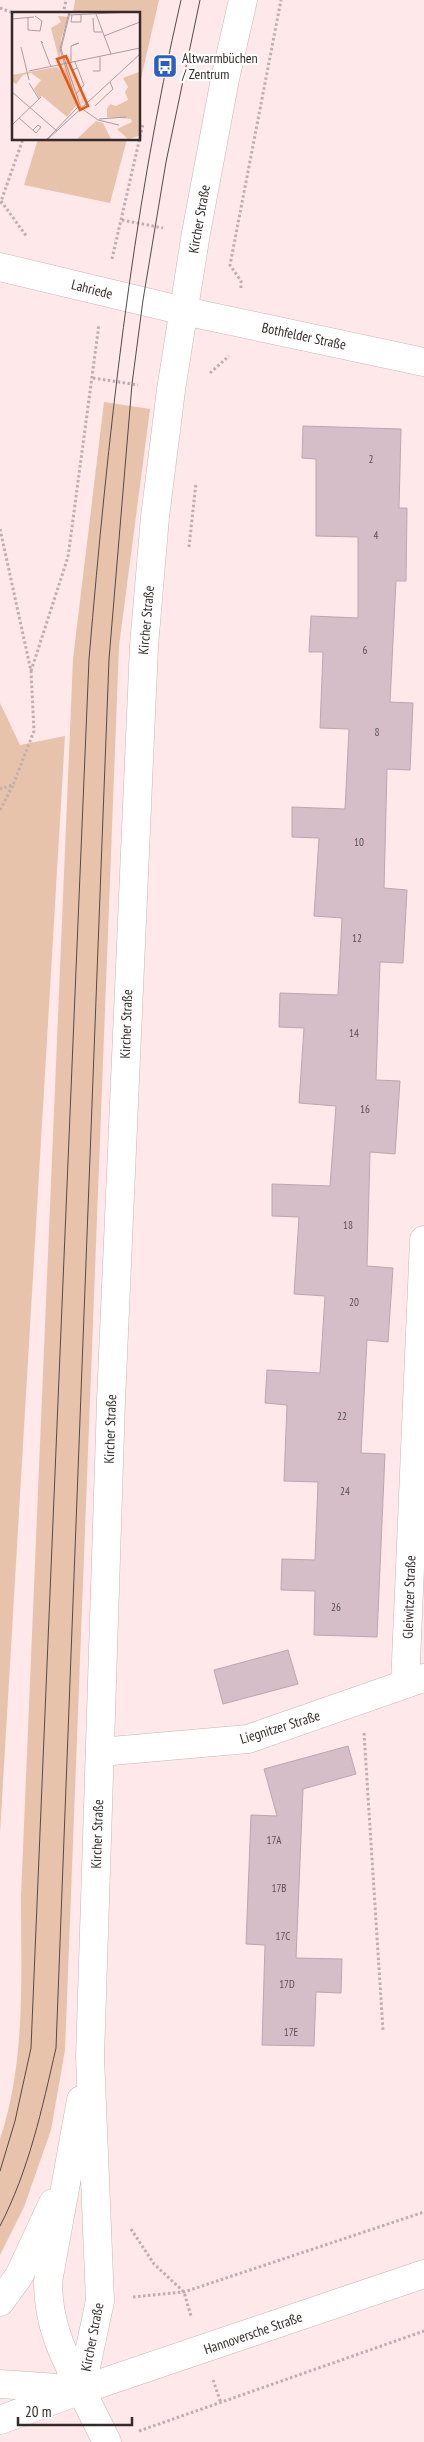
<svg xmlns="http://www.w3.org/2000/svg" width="424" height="2442" font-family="'PT Sans Narrow',sans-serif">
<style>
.green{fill:#e8c3ab}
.building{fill:#d5bec8;stroke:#bda6b0}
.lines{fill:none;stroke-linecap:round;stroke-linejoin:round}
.minor-casing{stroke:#ccb3b6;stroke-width:29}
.major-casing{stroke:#ccb3b6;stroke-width:29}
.path{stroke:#c0adaf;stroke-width:3;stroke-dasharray:2.5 2.5;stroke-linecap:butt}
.minor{stroke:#fff;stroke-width:28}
.major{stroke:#fff;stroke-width:28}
.tram{stroke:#54494a;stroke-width:1}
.labels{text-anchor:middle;stroke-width:4.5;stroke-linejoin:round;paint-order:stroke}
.number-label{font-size:11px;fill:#5c4f52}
.poi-label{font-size:14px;fill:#342a2b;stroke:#fff;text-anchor:start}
.street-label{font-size:14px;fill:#342a2b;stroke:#fff}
.inset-road{fill:none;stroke:#ad9c9e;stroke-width:1}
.view{fill:#e8590c;fill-opacity:0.15;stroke:#e8590c;stroke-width:2.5}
.inset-edge{fill:none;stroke:#342a2b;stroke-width:2.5}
</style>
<rect width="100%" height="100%" fill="#fee8ea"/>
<!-- green -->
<path class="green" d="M 75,0 L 159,0 L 139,87 L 139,14 L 73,14 Z
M 38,139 L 127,139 L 110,203 L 24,185 Z
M 104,402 L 150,409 L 119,646 L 65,2050 L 51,2130 L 24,2207 L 0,2255 L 0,2139 C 26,2061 21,1978 21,1896 L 73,659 Z
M 0,703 L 20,745 L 65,736 L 0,1833 Z"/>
<!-- building -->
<path class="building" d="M 303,426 L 401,429 L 399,508 L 407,508 L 406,581 L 396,581 L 390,702 L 413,703 L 410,770 L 387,769 L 384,888 L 407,890 L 403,963 L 380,962 L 376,1080 L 400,1081 L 395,1154 L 370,1152 L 367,1266 L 393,1268 L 388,1342 L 367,1340 L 361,1453 L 385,1454 L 377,1637 L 314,1635 L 315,1591 L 281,1590 L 282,1559 L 315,1560 L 318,1482 L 284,1481 L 287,1405 L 265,1403 L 267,1370 L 320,1373 L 325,1296 L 294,1294 L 299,1217 L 272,1216 L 272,1184 L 330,1186 L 336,1106 L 299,1103 L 304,1028 L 279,1027 L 280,993 L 338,995 L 342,918 L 314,916 L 319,838 L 292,837 L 292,807 L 345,809 L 349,729 L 320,728 L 323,652 L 309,652 L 311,616 L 358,618 L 358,537 L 316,536 L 316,459 L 302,458 Z
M 288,1650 L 298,1684 L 223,1704 L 214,1670 Z
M 348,1746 L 356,1774 L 303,1789 L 296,1958 L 342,1959 L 341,1993 L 316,1992 L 314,2046 L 262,2045 L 265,1945 L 246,1944 L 251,1815 L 277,1816 L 264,1769 Z"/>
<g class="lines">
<defs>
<path id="minor" d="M 0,267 L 184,311 L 424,362
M 405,1684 L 424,1240
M 100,1752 L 248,1739 L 423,1678
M 81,2390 L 107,2442"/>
<path id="major" d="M 81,2100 L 48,2282 C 48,2324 63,2354 81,2390
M 0,2302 L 19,2276 L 53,2203
M 0,2384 L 72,2389
M 81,2390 L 100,2301 L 90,2057 L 111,1401 L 144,646 L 155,517 L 171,390 L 196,233 L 225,79 L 243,0
M 0,2420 L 81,2390 L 424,2274"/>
</defs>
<!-- minor casing -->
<use href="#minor" class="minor-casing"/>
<!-- major casing -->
<use href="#major" class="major-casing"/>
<!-- path -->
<path class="path" d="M 0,8 L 16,14
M 63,14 L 66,0
M 1,201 L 27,237
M 0,204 L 23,139
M 122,220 L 163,228
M 112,259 L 143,124
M 241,288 L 241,281 L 230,265 L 281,0
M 210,373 L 229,356
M 93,378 L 138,385
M 0,529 L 31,671 L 34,731 L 13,785 L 0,789
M 189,547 L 196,483
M 31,671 L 68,557 L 99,324
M 0,810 L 13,785
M 364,1733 L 383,2031
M 131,2229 L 154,2264 L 184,2292 L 191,2316
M 133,2297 L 184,2292 L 424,2212
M 213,2380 L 221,2403
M 139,2431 L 424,2331"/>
<!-- minor -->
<use href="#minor" class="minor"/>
<!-- major -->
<use href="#major" class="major"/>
<!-- tram -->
<path class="tram" d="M 0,2171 L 15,2121 L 31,2048 L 89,659 C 108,437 131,217 181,0
M 0,2226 C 29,2170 42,2109 56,2048 L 109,659 L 132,384 L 143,300 L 166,162 L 200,0"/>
</g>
<!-- icons -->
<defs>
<symbol id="bus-square" viewBox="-11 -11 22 22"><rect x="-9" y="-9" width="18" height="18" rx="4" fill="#2b5ccb" stroke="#fff"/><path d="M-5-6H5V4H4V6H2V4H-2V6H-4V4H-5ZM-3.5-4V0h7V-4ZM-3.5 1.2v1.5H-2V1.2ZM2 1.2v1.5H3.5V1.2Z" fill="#fff"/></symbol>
</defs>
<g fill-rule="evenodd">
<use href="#bus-square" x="151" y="52" width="28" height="28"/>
</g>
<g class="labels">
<!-- number labels -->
<g class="number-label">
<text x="371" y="463">2</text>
<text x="376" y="539">4</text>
<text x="365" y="654">6</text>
<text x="377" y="736">8</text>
<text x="359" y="846">10</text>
<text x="357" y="942">12</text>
<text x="354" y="1037">14</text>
<text x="365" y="1113">16</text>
<text x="348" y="1229">18</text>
<text x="354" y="1306">20</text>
<text x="342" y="1420">22</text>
<text x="345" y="1495">24</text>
<text x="336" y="1611">26</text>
<text x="274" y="1844">17A</text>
<text x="279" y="1892">17B</text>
<text x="283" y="1940">17C</text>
<text x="287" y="1988">17D</text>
<text x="291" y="2036">17E</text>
</g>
<!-- poi labels -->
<g class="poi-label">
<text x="182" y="63">Altwarmbüchen<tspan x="182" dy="16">/ Zentrum</tspan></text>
</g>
<!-- street labels -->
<g class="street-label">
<text transform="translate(199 219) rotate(-80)" y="5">Kircher Straße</text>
<text transform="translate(92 289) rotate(14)" y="5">Lahriede</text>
<text transform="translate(304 336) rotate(12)" y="5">Bothfelder Straße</text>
<text transform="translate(146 620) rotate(-85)" y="5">Kircher Straße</text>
<text transform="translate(126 1024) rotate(-88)" y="5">Kircher Straße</text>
<text transform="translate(110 1429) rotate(-88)" y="5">Kircher Straße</text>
<text transform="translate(409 1597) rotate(-88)" y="5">Gleiwitzer Straße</text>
<text transform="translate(280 1727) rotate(-17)" y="5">Liegnitzer Straße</text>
<text transform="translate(97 1834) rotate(-88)" y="5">Kircher Straße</text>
<text transform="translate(253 2333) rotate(-19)" y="5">Hannoversche Straße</text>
<text transform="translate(92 2337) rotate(-79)" y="5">Kircher Straße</text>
</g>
</g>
<!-- overview -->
<g transform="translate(12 12)">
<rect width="128" height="128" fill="#fee8ea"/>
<path d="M 46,4 L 56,5 L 49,27 L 48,51 L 39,16 L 49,10 ZM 52,54 L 66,91 L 55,105 L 30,84 L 27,86 L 22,77 L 29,68 L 19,61 L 11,63 L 4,72 L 0,69 L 0,63 L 44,55 L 53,62 ZM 127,60 L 127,124 L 116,127 L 105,117 L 120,110 L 119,107 L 95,105 L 95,97 L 98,92 L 104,94 L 116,88 L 113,80 L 116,75 L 111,66 ZM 84,109 L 91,111 L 99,127 L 65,127 Z" fill="#e8c3ab"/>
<path class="inset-road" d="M 58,0 L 49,37 L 69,96M 84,2 L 99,42M 57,3 L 120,0M 60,3 L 59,10 L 69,10 L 69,3M 16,6 L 16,18 L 28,19 L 30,9 L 23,4M 81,6 L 82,20 L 90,20M 0,7 L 22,5M 92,24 L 128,10M 31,31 L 29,29 L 39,55M 9,35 L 17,68M 63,50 L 72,73 L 64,82M 59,51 L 59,34 L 67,31 L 61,33M 65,56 L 61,58 L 69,78M 17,59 L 128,36M 81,59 L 88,59 L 88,45M 17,71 L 27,87M 0,80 L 45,119M 83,94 L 101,77 L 98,70M 69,96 L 86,108 L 107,113M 7,106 L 24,121 L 29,115 L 26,113 L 21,118M 87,107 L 114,105M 0,113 L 29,85M 35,127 L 66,95 L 48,37 L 57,0M 36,127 L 128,42"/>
<path class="view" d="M 54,44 L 76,94 L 68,98 L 45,47 Z"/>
<rect width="128" height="128" class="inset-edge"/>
</g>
<!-- scale -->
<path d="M18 2417v8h114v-8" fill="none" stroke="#342a2b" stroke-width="2.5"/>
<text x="25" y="2417" font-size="15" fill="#342a2b" stroke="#ffffff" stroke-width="4" paint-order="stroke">20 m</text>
</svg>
